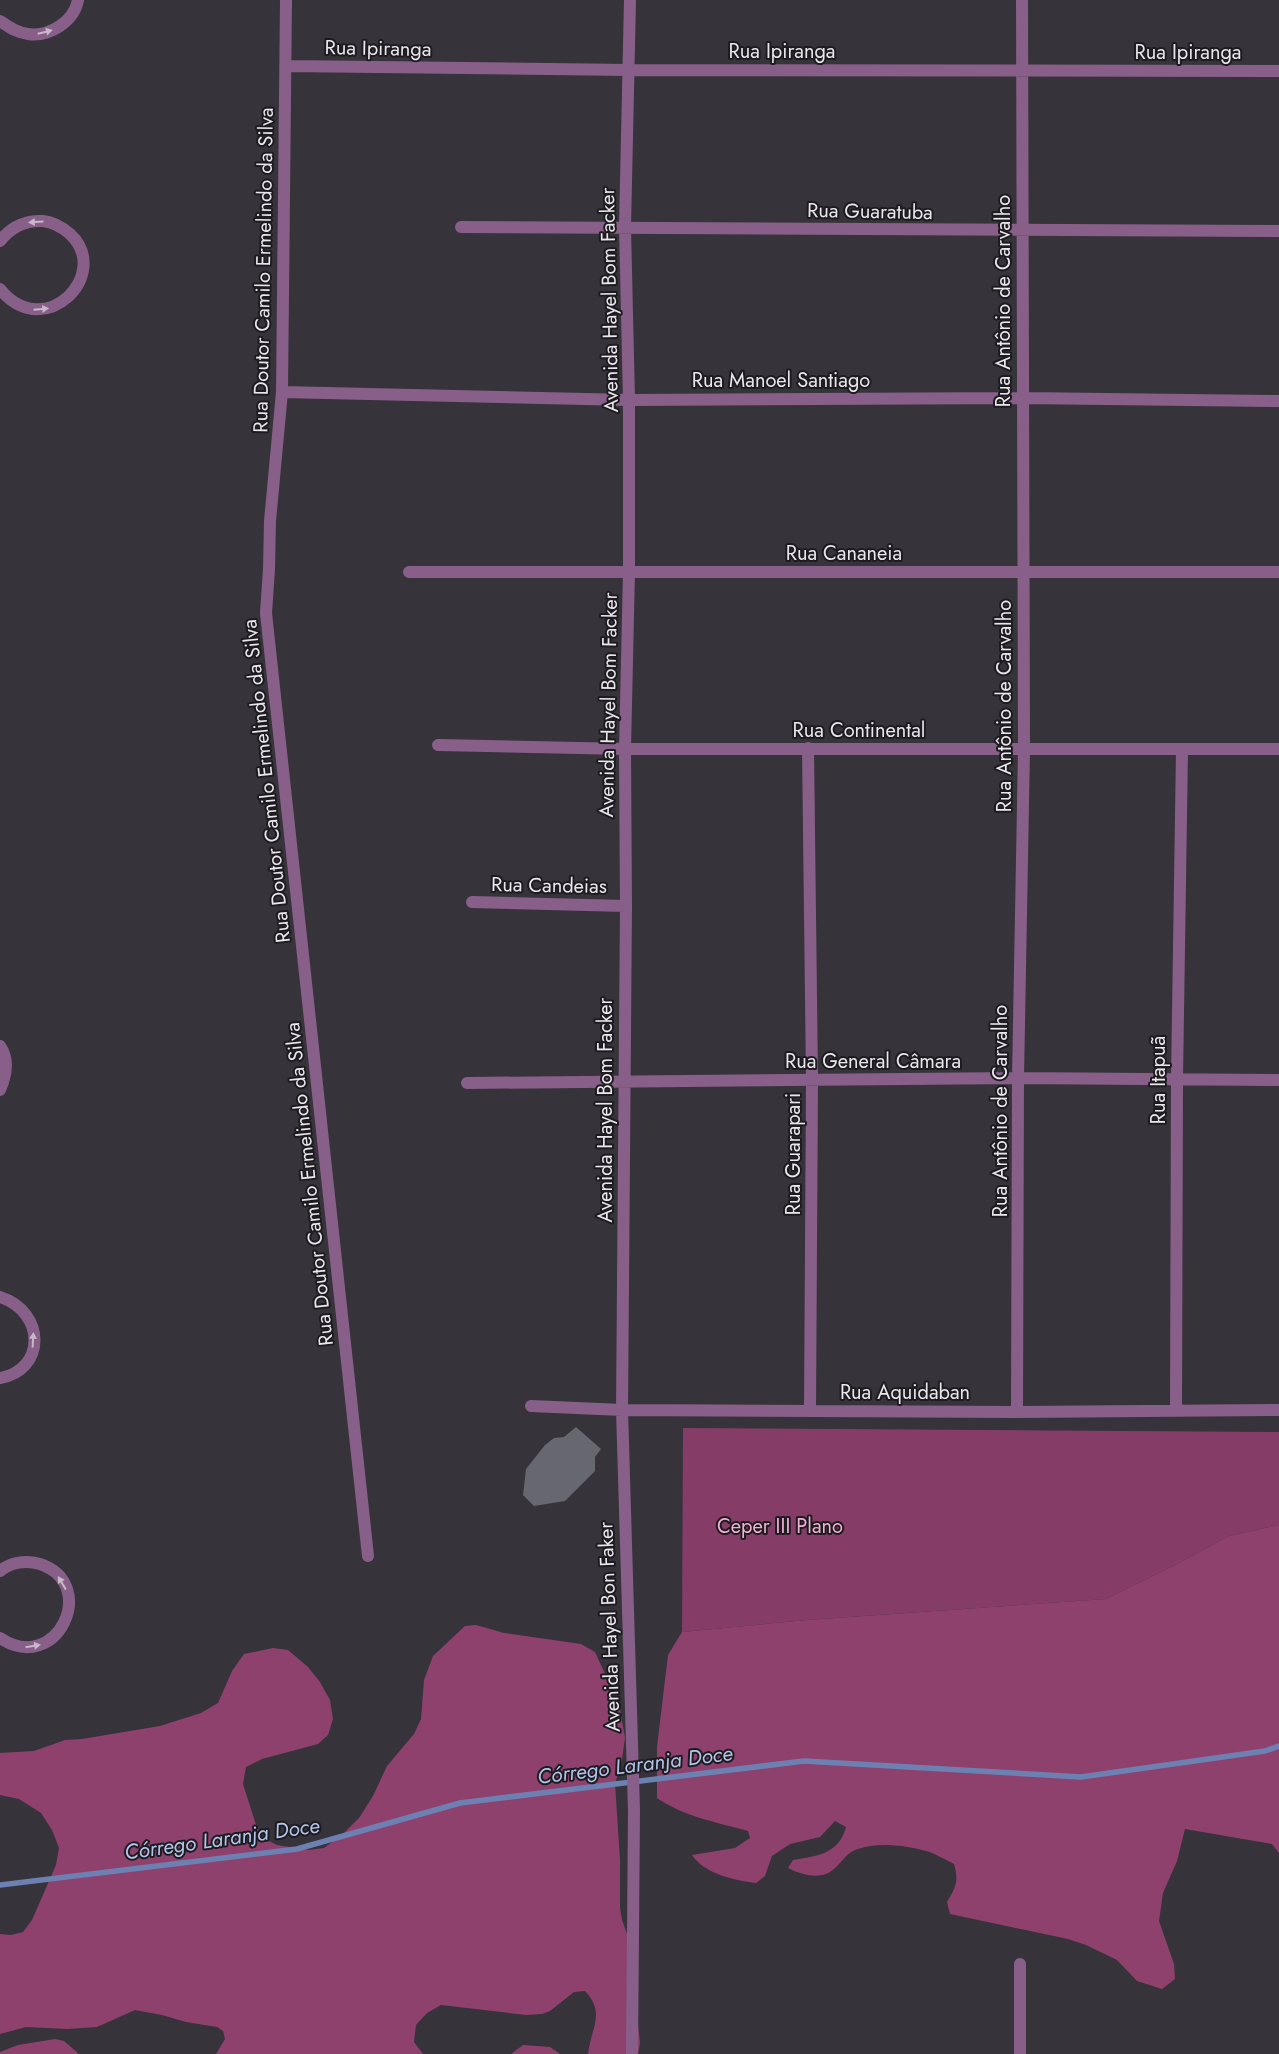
<svg xmlns="http://www.w3.org/2000/svg" width="1279" height="2054" font-family="Jost,sans-serif">
<style>
.green{fill:#853d67}
.forest{fill:#8f416e}
.lines{fill:none;stroke-linecap:round;stroke-linejoin:round}
.stream{stroke:#6c80b2;stroke-width:5.5}
.building{fill:#676770}
.minor{stroke:#885f89;stroke-width:12}
.oneway{fill:#c7b7c9}
.labels{text-anchor:middle;stroke-width:4;stroke-linejoin:round;paint-order:stroke}
.street-label{font-size:20px;fill:#e9e7ec;stroke:#1d1b1f}
.park-label{font-size:20px;fill:#f2b0d3;stroke:#1d1b1f}
.water-label{font-size:21px;font-style:italic;fill:#b2c5ec;stroke:#1d1b1f}
</style>
<rect width="100%" height="100%" fill="#36333b"/>
<!-- green -->
<path class="green" d="M 683,1428 L 1279,1432 L 1279,1525 L 1229,1536 L 1177,1564 L 1106,1599 L 807,1620 L 682,1632 Z"/>
<!-- forest -->
<path class="forest" d="M 1279,1525 L 1279,1853 L 1272,1844 L 1185,1829 L 1177,1861 L 1163,1893 L 1159,1921 L 1174,1964 L 1175,1979 L 1162,1989 L 1137,1981 L 1117,1960 L 1086,1945 L 1068,1939 L 950,1914 L 947,1902 C 956,1887 959,1881 954,1864 C 944,1859 933,1852 922,1850 C 904,1845 876,1842 858,1849 C 847,1852 843,1861 835,1868 C 822,1881 802,1875 788,1868 L 793,1860 C 817,1856 839,1854 846,1827 L 835,1821 L 820,1837 L 790,1844 L 772,1856 L 765,1876 L 756,1883 C 733,1880 705,1874 692,1855 L 735,1848 L 750,1838 L 748,1831 C 716,1822 685,1817 657,1798 L 657,1747 L 668,1655 L 682,1632 L 807,1620 L 1106,1599 L 1177,1564 L 1229,1536 Z
M 476,1625 L 504,1633 L 581,1644 L 595,1652 L 619,1704 L 625,1738 L 621,1766 L 615,1783 L 620,1860 L 620,1908 L 622,1920 L 629,1939 L 640,2043 L 638,2054 L 588,2054 C 591,2028 606,2013 585,1991 L 574,1992 L 550,2011 L 542,2014 L 526,2015 L 441,2005 L 427,2013 L 416,2025 L 414,2042 L 423,2054 L 216,2054 L 225,2039 L 223,2031 L 217,2027 L 186,2022 L 162,2015 L 135,2010 L 97,2027 L 67,2029 L 26,2027 L 0,2034 L 0,1934 L 11,1935 L 23,1932 L 32,1920 L 56,1865 L 59,1848 L 52,1830 L 41,1813 L 19,1799 L 0,1795 L 0,1753 L 34,1751 L 65,1740 L 82,1739 L 160,1726 L 201,1713 L 218,1703 L 232,1671 L 244,1654 L 273,1648 L 288,1650 L 308,1667 L 320,1682 L 330,1700 L 333,1719 L 328,1735 L 318,1744 L 262,1759 L 246,1767 L 243,1784 L 256,1825 L 263,1838 L 277,1845 L 309,1850 L 324,1848 L 343,1834 L 359,1818 L 373,1796 L 387,1766 L 414,1734 L 421,1719 L 424,1680 L 433,1656 L 465,1626 Z
M 55,2039 L 64,2041 L 79,2054 L 0,2054 L 0,2052 L 18,2045 Z
M 523,2045 L 550,2047 L 560,2054 L 511,2054 Z"/>
<g class="lines">
<!-- stream -->
<path class="stream" d="M 0,1885 L 297,1849 L 460,1803 L 804,1761 L 1081,1777 L 1265,1751 L 1279,1746"/>
</g>
<!-- building -->
<path class="building" d="M 576,1427 L 601,1449 L 595,1457 L 595,1471 L 565,1501 L 534,1506 L 523,1495 L 526,1469 L 545,1445 L 554,1438 L 564,1437 Z"/>
<g class="lines">
<!-- minor -->
<path class="minor" d="M 286,0 L 282,392 L 270,521 L 269,569 L 266,613 L 368,1556
M 630,0 L 625,227 L 629,400 L 629,571 L 625,749 L 626,906 L 622,1410 L 634,1810 L 632,2054
M 0,21 C 9,27 17,33 28,34 C 49,37 74,22 78,0
M 286,66 L 629,70 L 1279,71
M 461,227 L 1279,231
M 0,241 C 11,227 25,220 43,221 C 53,222 62,227 70,234 C 113,274 44,344 0,289
M 282,392 L 629,400 L 1022,398 L 1279,401
M 409,572 L 1279,572
M 438,745 L 625,749 L 1279,749
M 808,748 L 812,1080 L 810,1410
M 472,902 L 626,906
M 0,1046 C 10,1060 6,1076 0,1090
M 467,1083 L 1018,1078 L 1279,1080
M 0,1297 C 46,1312 46,1370 0,1378
M 531,1406 L 622,1410 L 1017,1412 L 1279,1410
M 1176,1410 L 1177,1079 L 1182,750
M 1017,1412 L 1018,1078 L 1024,749 L 1022,0
M 0,1571 C 11,1562 26,1560 40,1564 C 100,1584 57,1676 0,1638
M 1020,2054 L 1020,1964"/>
</g>
<!-- one-way arrows -->
<defs><path id="oneway-solid" d="M-6-.8H1V-3.2L6.5 0L1 3.2V.8H-6Z" transform="scale(1.25)"/></defs>
<g class="oneway">
<use href="#oneway-solid" transform="translate(45 32) rotate(-14)"/>
<use href="#oneway-solid" transform="translate(36 222) rotate(177)"/>
<use href="#oneway-solid" transform="translate(41 309) rotate(-5)"/>
<use href="#oneway-solid" transform="translate(33 1340) rotate(-87)"/>
<use href="#oneway-solid" transform="translate(62 1583) rotate(-121)"/>
<use href="#oneway-solid" transform="translate(33 1646) rotate(-9)"/>
</g>
<g class="labels">
<!-- street labels -->
<g class="street-label">
<text transform="translate(378 48) rotate(1)" y="7">Rua Ipiranga</text>
<text x="782" y="58">Rua Ipiranga</text>
<text x="1188" y="59">Rua Ipiranga</text>
<text transform="translate(870 211) rotate(1)" y="7">Rua Guaratuba</text>
<text transform="translate(263 270) rotate(-89)" y="7">Rua Doutor Camilo Ermelindo da Silva</text>
<text transform="translate(609 300) rotate(-91)" y="7">Avenida Hayel Bom Facker</text>
<text transform="translate(1003 301) rotate(-90)" y="7">Rua Antônio de Carvalho</text>
<text x="781" y="387">Rua Manoel Santiago</text>
<text x="844" y="560">Rua Cananeia</text>
<text transform="translate(608 705) rotate(-89)" y="7">Avenida Hayel Bom Facker</text>
<text transform="translate(1004 706) rotate(-90)" y="7">Rua Antônio de Carvalho</text>
<text x="859" y="737">Rua Continental</text>
<text transform="translate(266 781) rotate(-96)" y="7">Rua Doutor Camilo Ermelindo da Silva</text>
<text transform="translate(549 885) rotate(1)" y="7">Rua Candeias</text>
<text x="873" y="1068">Rua General Câmara</text>
<text transform="translate(1158 1080) rotate(-90)" y="7">Rua Itapuã</text>
<text transform="translate(605 1110) rotate(-90)" y="7">Avenida Hayel Bom Facker</text>
<text transform="translate(1000 1111) rotate(-90)" y="7">Rua Antônio de Carvalho</text>
<text transform="translate(793 1154) rotate(-90)" y="7">Rua Guarapari</text>
<text transform="translate(309 1184) rotate(-96)" y="7">Rua Doutor Camilo Ermelindo da Silva</text>
<text x="905" y="1399">Rua Aquidaban</text>
<text transform="translate(609 1627) rotate(-92)" y="7">Avenida Hayel Bon Faker</text>
</g>
<!-- park labels -->
<g class="park-label">
<text x="780" y="1533">Ceper III Plano</text>
</g>
<!-- water labels -->
<g class="water-label">
<text transform="translate(635 1765) rotate(-7)" y="7">Córrego Laranja Doce</text>
<text transform="translate(222 1839) rotate(-8)" y="7">Córrego Laranja Doce</text>
</g>
</g>
</svg>
